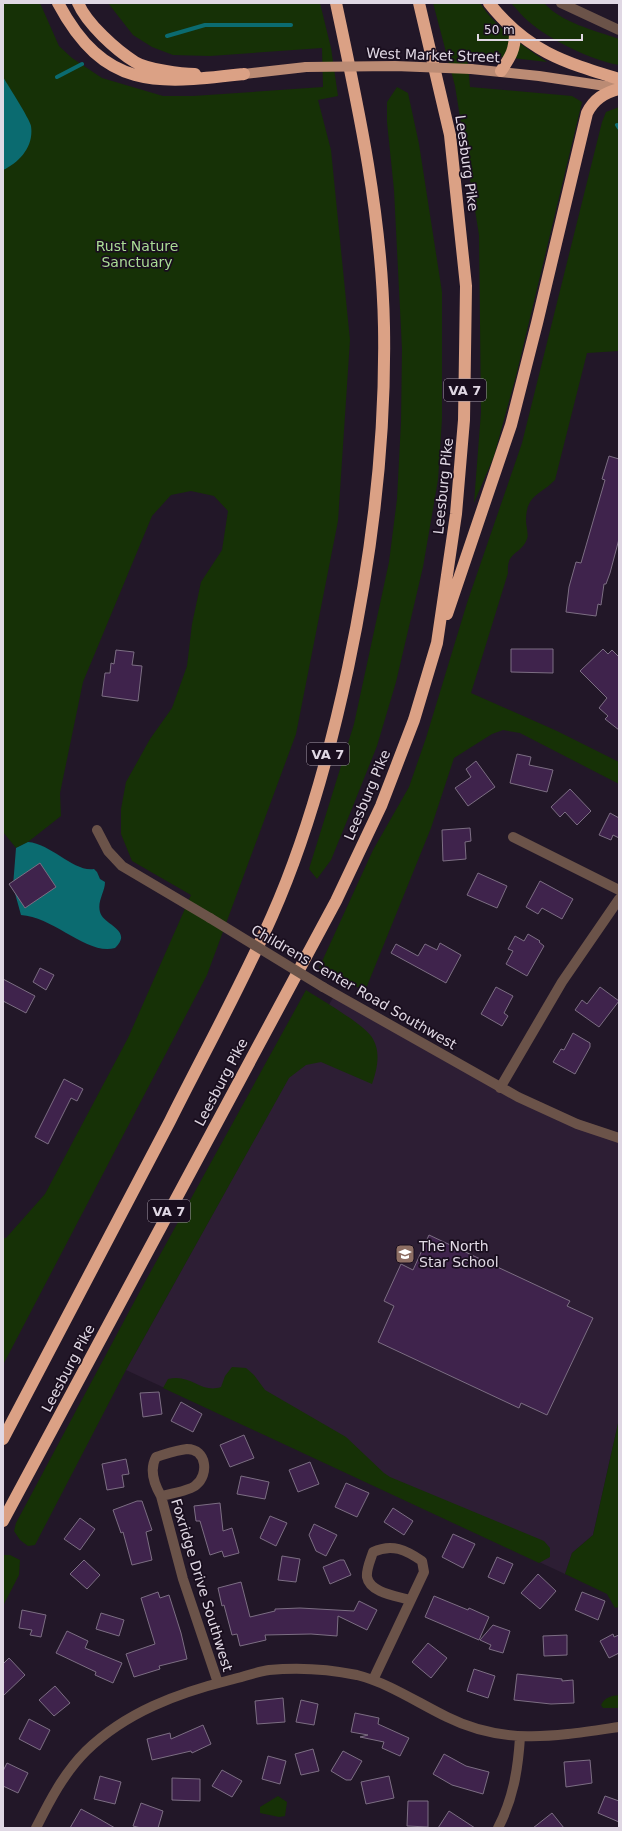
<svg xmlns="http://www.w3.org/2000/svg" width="622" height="1831" font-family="'DejaVu Sans',sans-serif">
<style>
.built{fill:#2d1e34}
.green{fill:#163106}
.water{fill:#0b6b70}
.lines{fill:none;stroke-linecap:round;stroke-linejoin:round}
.stream{stroke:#0b6b70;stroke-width:4}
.building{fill:#3f234c;stroke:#7c6e83}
.street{stroke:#6b5349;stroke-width:10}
.primary{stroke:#bb8b74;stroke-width:10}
.highway{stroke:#dba185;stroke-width:12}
.street-bridge{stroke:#6b5349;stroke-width:10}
.primary-bridge{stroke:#bb8b74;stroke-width:10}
.labels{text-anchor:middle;stroke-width:3.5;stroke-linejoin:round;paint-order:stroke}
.shield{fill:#190e1e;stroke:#a49ba9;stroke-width:1}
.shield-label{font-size:13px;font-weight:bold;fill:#e0d8e4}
.street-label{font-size:14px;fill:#e0d8e4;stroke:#190e1e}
.park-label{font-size:14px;fill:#aadc95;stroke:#190e1e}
.poi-label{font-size:14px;fill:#e0d8e4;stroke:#190e1e;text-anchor:start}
</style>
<rect width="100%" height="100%" fill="#221728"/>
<!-- built -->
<path class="built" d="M 335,994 L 500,1088 L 619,1138 L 619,1419 L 593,1535 L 572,1553 L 565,1574 L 126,1370 Z"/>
<!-- green -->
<path class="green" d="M 3,3 L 40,3 L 59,46 L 72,58 L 102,78 L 163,96 L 193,96 L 323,87 L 322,48 L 210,56 L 173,55 L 152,47 L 133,35 L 108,3 L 320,3 L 331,48 L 338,96 L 318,100 L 331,150 L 350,340 L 338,521 L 296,734 L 207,975 L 3,1365 L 3,1238 L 6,1238 L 45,1194 L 128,1038 L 191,895 L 132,861 L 121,834 L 121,809 L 126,782 L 150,739 L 172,708 L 187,666 L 192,624 L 201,582 L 222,550 L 228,511 L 214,496 L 191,491 L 171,495 L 152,516 L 83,682 L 60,793 L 61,816 L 28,842 L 16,848 L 3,832 Z
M 433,3 L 480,3 C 496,28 523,46 547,62 L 467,53 L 470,87 L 572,96 L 582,102 L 516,376 L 494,456 L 474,503 L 481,412 L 479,235 L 455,86 Z
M 511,3 L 544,3 C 562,23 594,30 619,39 L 619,65 C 591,60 550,40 528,21 C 522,16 517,9 511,3 Z
M 397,87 L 408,93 L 419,144 L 442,292 L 442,419 L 438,480 L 423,567 L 396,682 L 377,746 L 353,806 L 331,860 L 317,879 L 309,869 L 354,724 L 389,562 L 397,499 L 401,422 L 402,349 L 394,190 L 387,122 L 387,102 Z
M 619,107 L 619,351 L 587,353 L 555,480 C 539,496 526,495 526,521 C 526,526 529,535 527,539 C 521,555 506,551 508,573 L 471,693 L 557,731 L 619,762 L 619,784 L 520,733 L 503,730 L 492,734 L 454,758 L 431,828 L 365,991 L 319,968 L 373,850 L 409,787 L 426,738 L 467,603 L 522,443 L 602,122 L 606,112 Z
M 306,990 C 321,1000 366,1025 373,1039 C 381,1053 377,1070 372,1084 L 321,1062 L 306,1065 L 289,1078 L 126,1370 L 35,1545 L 28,1546 L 20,1540 L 14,1531 L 16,1523 L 140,1291 Z
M 232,1367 L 246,1368 L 254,1375 L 265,1390 L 346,1437 L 384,1473 L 390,1477 L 544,1541 L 550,1548 L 550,1557 L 539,1563 L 163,1388 L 168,1379 C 191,1373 201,1394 221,1387 L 225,1376 Z
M 619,1419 L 619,1607 L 615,1608 L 607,1594 L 565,1574 L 572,1553 L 593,1535 Z
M 3,1555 L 10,1555 L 20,1560 L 19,1575 L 3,1606 Z
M 619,1695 L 619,1708 L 603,1708 L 601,1705 C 605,1697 611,1696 619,1695 Z
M 278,1796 L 287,1802 L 285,1816 L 279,1817 L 260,1813 L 260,1807 Z"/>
<!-- water -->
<path class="water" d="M 3,77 C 9,87 29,118 31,126 C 34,146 20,162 3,170 Z
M 28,842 C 52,844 73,872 94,869 L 97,872 L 100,879 L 105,882 C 105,892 97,901 100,912 C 103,925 134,930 115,948 C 88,956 54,917 21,915 L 13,886 L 16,848 Z"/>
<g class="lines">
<!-- stream -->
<path class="stream" d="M 167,36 L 205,25 L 291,25
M 57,77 L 82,64
M 617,125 L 619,128"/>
</g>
<!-- building -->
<path class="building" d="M 609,456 L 619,459 L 619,539 L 610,573 L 606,584 L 604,584 L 601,605 L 598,604 L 596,616 L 566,612 L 569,587 L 576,562 L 581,563 L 605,480 L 602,479 Z
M 511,649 L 553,649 L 553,673 L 511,672 Z
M 603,649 L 608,654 L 612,650 L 619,657 L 619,730 L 605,719 L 608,716 L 599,708 L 607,698 L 580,671 Z
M 116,650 L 134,652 L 132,665 L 142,666 L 138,701 L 102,696 L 105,673 L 110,673 L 111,663 L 114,664 Z
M 517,754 L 531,757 L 529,765 L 553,770 L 547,792 L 510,783 Z
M 476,761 L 495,787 L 468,806 L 455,788 L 471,777 L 466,769 Z
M 570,789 L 591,811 L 577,825 L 565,812 L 560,817 L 551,807 Z
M 610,813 L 619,818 L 619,838 L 613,835 L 611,840 L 599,835 Z
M 470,828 L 471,841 L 465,842 L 466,859 L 443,861 L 442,830 Z
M 40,863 L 56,887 L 25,908 L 9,884 Z
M 478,873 L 507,886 L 497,908 L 467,895 Z
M 540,881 L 573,899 L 562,919 L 542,908 L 538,914 L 526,907 Z
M 528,934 L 540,941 L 539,942 L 544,946 L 527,976 L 506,964 L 513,951 L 508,949 L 515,936 L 524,941 Z
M 440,943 L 461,955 L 446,983 L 391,953 L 396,944 L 418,956 L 425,944 L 437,950 Z
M 40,968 L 54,975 L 46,990 L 33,982 Z
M 3,979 L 35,996 L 26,1013 L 3,1001 Z
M 496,987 L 513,996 L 504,1013 L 508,1016 L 502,1026 L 481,1014 Z
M 600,987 L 619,1001 L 599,1027 L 575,1010 L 582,1000 L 587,1004 Z
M 573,1033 L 590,1043 L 590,1047 L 575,1074 L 553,1062 L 561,1049 L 564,1050 Z
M 64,1079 L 83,1089 L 77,1101 L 71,1098 L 48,1144 L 35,1137 Z
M 429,1235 L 570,1301 L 567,1306 L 593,1318 L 547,1415 L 521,1403 L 519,1408 L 378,1342 L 394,1306 L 384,1301 L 401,1264 L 413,1270 Z
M 159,1392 L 162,1414 L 143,1417 L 140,1393 Z
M 181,1402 L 202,1414 L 193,1432 L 171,1421 Z
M 244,1435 L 254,1458 L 230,1467 L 220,1445 Z
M 126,1459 L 129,1474 L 122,1475 L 124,1487 L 107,1490 L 102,1464 Z
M 310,1462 L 319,1484 L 298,1492 L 289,1470 Z
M 241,1476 L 269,1482 L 265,1499 L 237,1494 Z
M 346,1483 L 369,1493 L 357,1517 L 335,1507 Z
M 137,1501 L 142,1501 L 152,1530 L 146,1532 L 152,1560 L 132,1565 L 123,1532 L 121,1533 L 113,1510 Z
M 220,1503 L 223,1531 L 232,1528 L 239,1553 L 224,1557 L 222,1551 L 210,1555 L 200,1521 L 196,1521 L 194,1506 Z
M 393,1508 L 413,1521 L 404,1535 L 384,1522 Z
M 270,1516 L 287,1523 L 276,1546 L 260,1538 Z
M 80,1518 L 95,1529 L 80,1550 L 64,1539 Z
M 314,1524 L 337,1535 L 326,1556 L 316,1551 L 309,1535 Z
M 453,1534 L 475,1544 L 463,1568 L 442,1557 Z
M 282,1556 L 300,1559 L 296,1582 L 278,1580 Z
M 497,1557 L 513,1564 L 504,1584 L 488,1577 Z
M 84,1560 L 100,1575 L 87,1589 L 70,1574 Z
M 340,1560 L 344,1560 L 351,1575 L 330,1584 L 323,1567 Z
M 538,1574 L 556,1591 L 540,1609 L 521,1593 Z
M 241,1582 L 250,1617 L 275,1611 L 275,1609 L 300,1608 L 354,1611 L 359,1601 L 377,1610 L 367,1630 L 338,1616 L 337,1636 L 311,1634 L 265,1635 L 266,1640 L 240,1646 L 237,1634 L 232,1635 L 224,1605 L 222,1606 L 218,1588 Z
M 158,1592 L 160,1598 L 169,1595 L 181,1633 L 187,1659 L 159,1666 L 160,1669 L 134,1677 L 126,1654 L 155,1644 L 141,1598 Z
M 582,1592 L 605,1601 L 598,1620 L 575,1610 Z
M 434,1596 L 468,1610 L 469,1608 L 489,1617 L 479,1640 L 425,1617 Z
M 22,1610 L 46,1615 L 41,1637 L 30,1635 L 32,1630 L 19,1628 Z
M 101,1613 L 124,1620 L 119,1636 L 96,1629 Z
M 493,1625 L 510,1631 L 503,1653 L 489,1649 L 491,1645 L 480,1640 Z
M 67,1631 L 88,1641 L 85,1648 L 122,1663 L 113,1683 L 95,1675 L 96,1672 L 56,1653 Z
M 613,1634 L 614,1637 L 619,1635 L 619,1653 L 609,1658 L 600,1641 Z
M 567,1635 L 567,1655 L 544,1656 L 543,1636 Z
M 428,1643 L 447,1658 L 431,1678 L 412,1662 Z
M 9,1658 L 25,1675 L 3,1696 L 3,1664 Z
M 474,1669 L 495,1676 L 488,1698 L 467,1691 Z
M 517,1674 L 562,1679 L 562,1681 L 573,1680 L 574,1703 L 551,1704 L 514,1700 Z
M 55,1686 L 70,1703 L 54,1716 L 39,1700 Z
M 283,1698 L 285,1722 L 257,1724 L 255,1701 Z
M 301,1700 L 318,1704 L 314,1725 L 296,1722 Z
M 355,1713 L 379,1718 L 378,1724 L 409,1738 L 400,1756 L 382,1748 L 384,1742 L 360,1737 L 368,1735 L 351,1732 Z
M 29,1719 L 50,1730 L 40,1750 L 19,1739 Z
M 203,1725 L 211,1744 L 192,1753 L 191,1751 L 152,1760 L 147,1739 L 170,1733 L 171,1739 Z
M 313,1749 L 319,1771 L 301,1775 L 295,1754 Z
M 343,1751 L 362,1761 L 351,1780 L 346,1780 L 331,1771 Z
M 444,1754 L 466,1766 L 489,1772 L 483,1794 L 452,1785 L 433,1774 Z
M 268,1756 L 286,1761 L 280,1784 L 262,1779 Z
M 590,1760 L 592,1783 L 566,1787 L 564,1762 Z
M 7,1763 L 28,1773 L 18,1793 L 3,1786 L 3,1771 Z
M 222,1770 L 242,1781 L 232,1797 L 212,1786 Z
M 100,1776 L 121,1782 L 115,1804 L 94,1799 Z
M 389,1776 L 394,1798 L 366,1804 L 361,1782 Z
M 172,1778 L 200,1779 L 200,1801 L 172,1800 Z
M 605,1796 L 619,1801 L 619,1822 L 598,1813 Z
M 408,1801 L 428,1801 L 428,1827 L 407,1826 Z
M 141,1803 L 163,1811 L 158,1828 L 141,1828 L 133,1826 Z
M 81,1809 L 96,1817 L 115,1828 L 70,1828 Z
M 449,1811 L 475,1828 L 438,1828 Z
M 552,1813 L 564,1828 L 533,1828 Z"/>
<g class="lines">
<!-- street -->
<path class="street" d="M 561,3 L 619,30
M 97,830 L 108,851 L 122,866 L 210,918
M 513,837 L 619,890
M 323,987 L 518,1097 L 577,1124 L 619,1138
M 500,1088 L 562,982 L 619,899
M 161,1496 C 169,1494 190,1491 196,1485 C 209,1475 207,1449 187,1449 C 177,1450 166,1454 156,1457 C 149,1470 154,1484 161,1496 L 183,1579 L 218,1683
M 373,1680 L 424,1572 L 422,1561 C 406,1550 392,1543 373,1552 C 371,1559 366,1569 367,1577 C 370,1593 397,1596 410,1600
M 36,1828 C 50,1800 64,1773 86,1751 C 126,1712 178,1693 230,1680 C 243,1677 256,1672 269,1670 C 299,1667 328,1669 357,1675 C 389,1683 418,1703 447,1717 C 505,1746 558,1736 619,1727
M 498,1828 C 513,1799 518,1770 520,1737"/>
<!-- primary -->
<path class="primary" d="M 471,69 L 539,76 L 619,88
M 244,74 L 306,67"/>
<!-- highway -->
<path class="highway" d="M 58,3 C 105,91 157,84 244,74
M 78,3 C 87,24 116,50 135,62 C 146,69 182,74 195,74
M 489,3 C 527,51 563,62 619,79
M 501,71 C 511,56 515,50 515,32
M 447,614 L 511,425 L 537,323 L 587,113 C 594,99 604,93 619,89
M 3,1439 C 59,1333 115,1227 170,1121 C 204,1053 241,986 272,916 C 307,837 330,752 348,668 C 372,555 386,444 384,327 C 382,217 359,110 336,3
M 3,1521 L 336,901 L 381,806 L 414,720 L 437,643 L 456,514 L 464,420 L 466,286 L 450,135 L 419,3"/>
<!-- street-bridge -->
<path class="street-bridge" d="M 210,918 L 323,987"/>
<!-- primary-bridge -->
<path class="primary-bridge" d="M 306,67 L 395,66 L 471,69"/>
</g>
<!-- icons -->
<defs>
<symbol id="school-square" viewBox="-11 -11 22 22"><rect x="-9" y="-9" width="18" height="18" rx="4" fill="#8d6e63" stroke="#190e1e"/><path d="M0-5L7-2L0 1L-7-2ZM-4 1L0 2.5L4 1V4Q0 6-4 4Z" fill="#fff"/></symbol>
</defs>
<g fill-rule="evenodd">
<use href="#school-square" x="394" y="1243" width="22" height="22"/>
</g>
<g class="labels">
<!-- shield labels -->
<g class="shield">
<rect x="444" y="379" width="42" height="22" rx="3"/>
<rect x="307" y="743" width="42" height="22" rx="3"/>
<rect x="148" y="1200" width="42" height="22" rx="3"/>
</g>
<g class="shield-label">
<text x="465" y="395">VA 7</text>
<text x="328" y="759">VA 7</text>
<text x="169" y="1216">VA 7</text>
</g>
<!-- street labels -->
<g class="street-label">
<text transform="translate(433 55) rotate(2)" y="5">West Market Street</text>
<text transform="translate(467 163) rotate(82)" y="5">Leesburg Pike</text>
<text transform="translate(443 486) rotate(-84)" y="5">Leesburg Pike</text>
<text transform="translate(367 795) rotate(-67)" y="5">Leesburg Pike</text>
<text transform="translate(354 987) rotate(30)" y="5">Childrens Center Road Southwest</text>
<text transform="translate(221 1082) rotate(-62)" y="5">Leesburg Pike</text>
<text transform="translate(68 1368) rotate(-62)" y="5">Leesburg Pike</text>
<text transform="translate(202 1585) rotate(73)" y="5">Foxridge Drive Southwest</text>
</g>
<!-- park labels -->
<g class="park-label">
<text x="137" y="251">Rust Nature<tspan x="137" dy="16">Sanctuary</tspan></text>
</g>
<!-- poi labels -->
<g class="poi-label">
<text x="419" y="1251">The North<tspan x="419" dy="16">Star School</tspan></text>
</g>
</g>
<!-- border -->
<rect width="622" height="1831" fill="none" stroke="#e0d8e4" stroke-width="8"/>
<!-- scale -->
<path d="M478 34v6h104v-6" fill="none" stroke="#e0d8e4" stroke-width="2"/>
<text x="484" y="34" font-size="12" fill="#e0d8e4" stroke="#190e1e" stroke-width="3" paint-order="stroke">50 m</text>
</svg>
